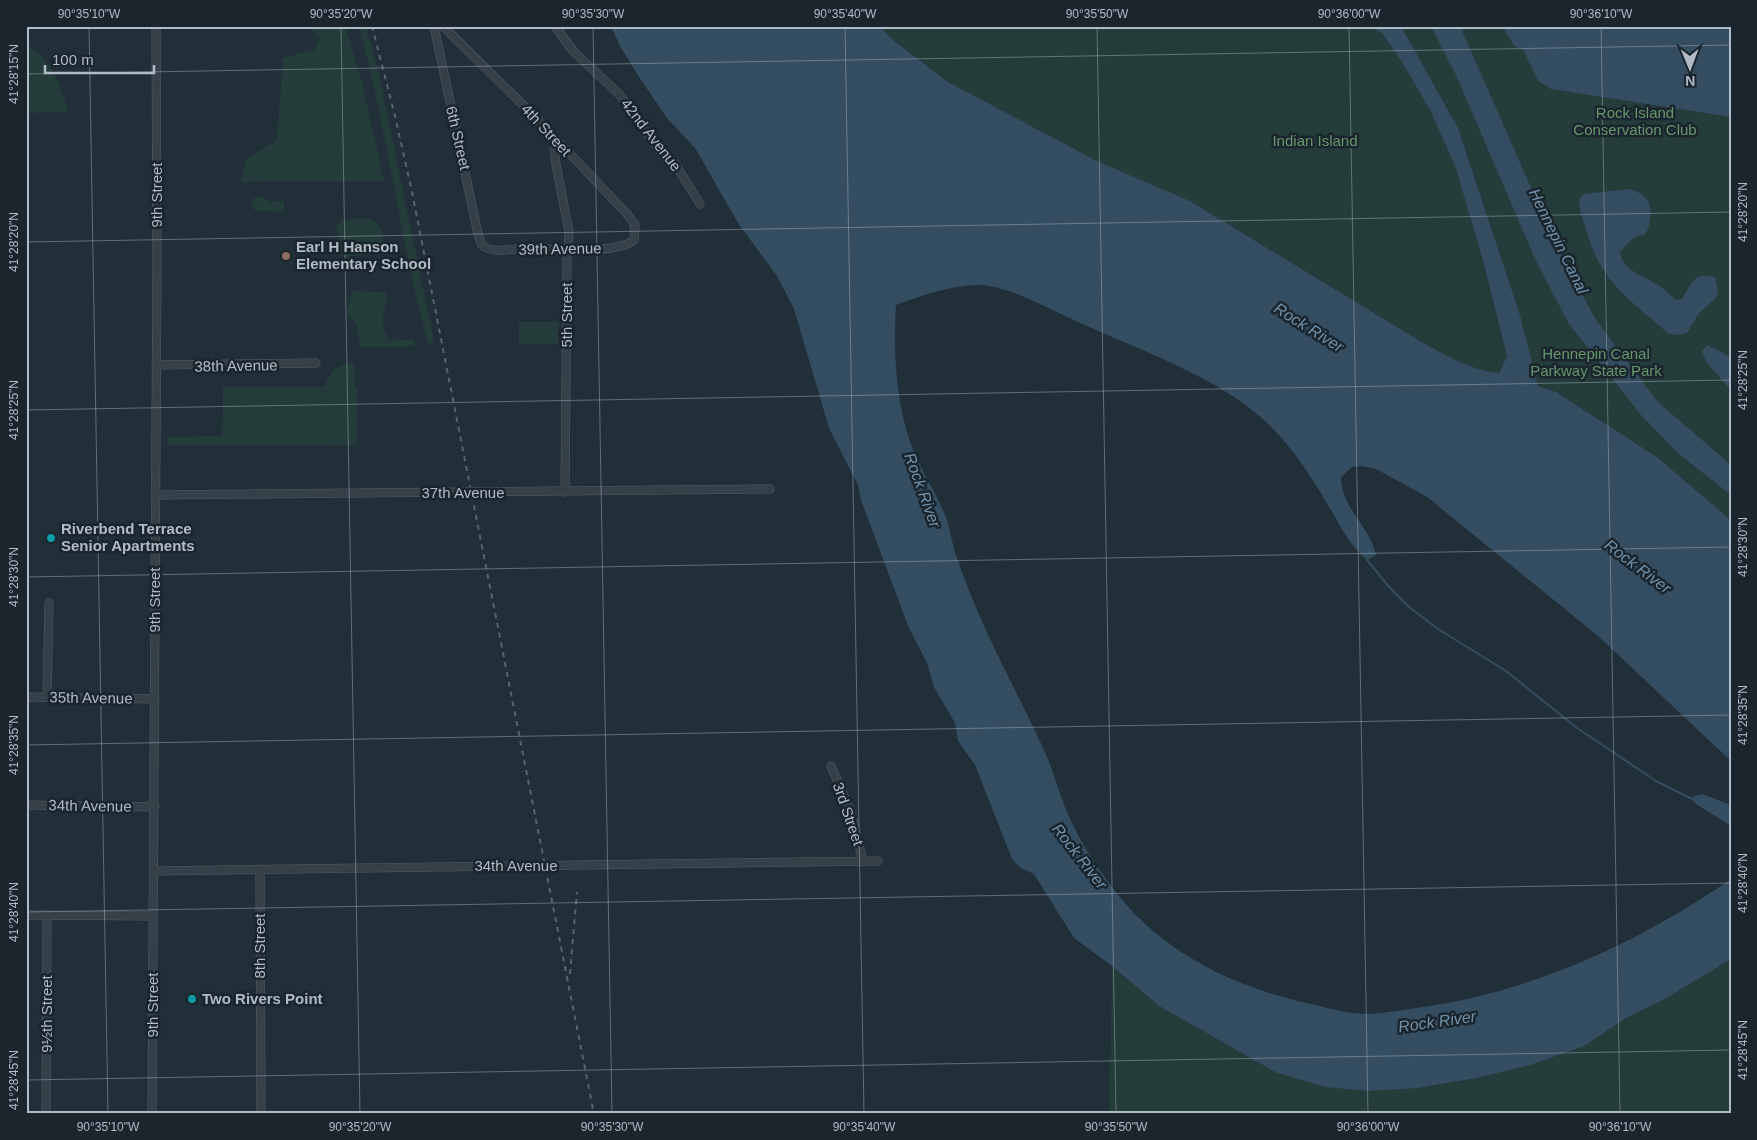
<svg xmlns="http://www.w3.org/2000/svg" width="1757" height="1140" font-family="Helvetica,sans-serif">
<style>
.green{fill:#243c3a}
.water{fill:#354d60}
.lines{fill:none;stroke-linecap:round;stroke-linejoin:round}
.stream{stroke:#354d60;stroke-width:2}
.minor-casing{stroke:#535e67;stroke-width:9}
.minor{stroke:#354049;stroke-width:8}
.rail{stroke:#576570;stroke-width:2;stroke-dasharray:5 5;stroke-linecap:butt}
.ticks{fill:none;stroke:#b0bbc5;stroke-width:1;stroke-opacity:0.45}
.education-dot{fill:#8d6e63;stroke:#1a252e;stroke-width:2}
.culture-dot{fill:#0f9aa8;stroke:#1a252e;stroke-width:2}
.labels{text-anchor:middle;stroke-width:5;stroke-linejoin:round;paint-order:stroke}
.park-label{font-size:15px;fill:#67966b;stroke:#1a252e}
.street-label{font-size:15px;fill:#b0bbc5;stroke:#1a252e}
.poi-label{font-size:15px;font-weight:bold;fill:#b0bbc5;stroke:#1a252e;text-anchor:start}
.water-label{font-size:16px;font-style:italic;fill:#7091a9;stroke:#1a252e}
.neatline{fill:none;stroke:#b0bbc5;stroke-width:2}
.ticks-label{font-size:12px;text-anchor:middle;fill:#b0bbc5}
</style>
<rect width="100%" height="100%" fill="#212f38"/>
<!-- green -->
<path class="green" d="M 276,26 L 345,26 L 363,85 L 384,181 L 240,182 L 246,159 L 277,140 L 283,58 L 315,50 L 320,38 L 309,27 Z
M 359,26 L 366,26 L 379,74 L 434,341 L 428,345 C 400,240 387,131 359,26 Z
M 879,26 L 1370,26 L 1382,33 L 1402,62 L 1430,110 L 1455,166 L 1482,257 L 1507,356 L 1499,373 C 1470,370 1450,357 1425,344 L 1190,201 L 1097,161 L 948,82 L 893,40 Z
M 1401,26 L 1731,26 L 1731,520 L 1657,457 L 1556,392 L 1538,386 L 1520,315 L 1458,128 Z
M 26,44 C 49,57 64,87 67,112 L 26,113 Z
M 260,196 L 271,202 L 284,201 L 284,212 L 254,210 L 251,200 Z
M 360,217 L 373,220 L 383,232 L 382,254 L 347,257 L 340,254 L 337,225 L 342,221 Z
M 352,291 L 386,292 L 386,304 L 382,323 L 388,339 L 413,340 L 416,346 L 360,347 L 357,326 L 347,314 Z
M 519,322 L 558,322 L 558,344 L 519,344 Z
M 354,363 L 354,386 L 357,386 L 357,444 L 352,444 L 351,446 L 167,445 L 168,437 L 222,436 L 223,387 L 324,387 C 333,370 335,364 354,363 Z
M 1731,959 L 1731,1114 L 1109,1113 L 1112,966 L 1159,1006 L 1275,1072 L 1419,1088 L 1477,1078 L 1530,1065 L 1665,999 Z"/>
<!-- water -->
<path class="water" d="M 611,26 L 879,26 L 893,40 L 948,82 L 1097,161 L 1190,201 L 1425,344 C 1449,357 1471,370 1499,373 L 1507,356 L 1482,257 L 1455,166 L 1430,110 L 1402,62 L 1382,33 L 1370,26 L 1401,26 L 1458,128 L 1520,315 L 1538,386 L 1556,392 L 1657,457 L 1731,520 L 1731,761 L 1598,636 L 1427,497 L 1376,469 L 1362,466 L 1352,467 L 1341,477 C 1341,508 1370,526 1376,555 L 1367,560 C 1349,545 1340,525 1328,505 C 1311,476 1290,444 1265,421 C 1218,377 1137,349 1078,322 C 1052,310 1009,286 980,285 C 951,285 923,295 896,305 C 893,355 896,414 918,461 C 927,480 939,499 947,520 C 950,530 952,542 955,552 C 969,594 987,634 1007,674 C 1020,701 1035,729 1047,757 C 1054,773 1058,790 1065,807 C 1076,835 1093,862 1111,886 C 1160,952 1233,987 1311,1004 C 1331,1009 1350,1014 1370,1014 C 1385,1013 1401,1010 1416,1008 C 1529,993 1637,944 1731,879 L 1731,959 L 1665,999 L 1626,1018 L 1584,1046 L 1530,1065 L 1477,1078 L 1418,1088 L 1369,1091 L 1325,1087 L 1275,1072 L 1159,1006 L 1112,966 L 1074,938 L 1034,874 L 1021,868 L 1012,859 L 975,765 L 958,741 L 955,723 L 934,687 L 927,663 L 908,626 L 861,500 L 858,485 L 829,428 L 794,309 L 777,276 L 738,223 L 695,148 L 667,118 L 639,77 L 620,46 Z
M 1431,26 L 1460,26 L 1557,247 L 1596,320 L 1658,402 L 1731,465 L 1731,495 L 1679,454 L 1641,415 L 1569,324 L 1536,261 L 1456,75 Z
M 1502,26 L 1731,26 L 1731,117 L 1551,89 L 1538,81 L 1523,49 L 1515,47 Z
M 1628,189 C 1645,192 1653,203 1650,219 C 1649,224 1649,230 1645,234 C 1641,237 1642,234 1637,236 C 1631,239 1625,247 1620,252 C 1622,271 1645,276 1658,285 C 1664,289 1670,295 1676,300 L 1682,299 C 1692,282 1694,272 1715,277 L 1718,291 L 1716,298 L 1699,313 L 1687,333 L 1680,335 L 1669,334 C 1628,298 1599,281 1585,226 C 1582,217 1579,208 1579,199 L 1584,194 Z
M 1707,345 L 1731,357 L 1731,390 L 1707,363 L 1702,352 Z
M 1702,794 L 1731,805 L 1731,826 L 1696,804 L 1692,799 L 1694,796 Z"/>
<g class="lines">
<!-- stream -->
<path class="stream" d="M 1367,560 L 1389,587 L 1409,607 L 1438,629 L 1506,671 L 1577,728 L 1656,781 L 1692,799"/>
<defs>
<path id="minor" d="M 434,26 L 478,234 L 482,245 C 493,255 514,248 527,248 C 551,249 616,255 634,240 L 635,225 L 627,214 L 535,117 L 443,26
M 555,26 L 573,51 L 619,94 L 664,157 L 674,162 L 700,204
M 555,140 L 555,159 L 569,232 L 567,258 L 565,492
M 156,365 L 316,363
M 155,495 L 770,489
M 26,697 L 155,699
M 47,697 L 49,603
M 831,766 L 851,812 L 863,862
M 26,805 L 155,807
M 260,869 L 261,1114
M 154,871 L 878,861
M 26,915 L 154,916
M 46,1114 L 47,915
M 152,1114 L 157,262 L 156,26"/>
</defs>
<!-- minor casing -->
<use href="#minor" class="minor-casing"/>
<!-- minor -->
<use href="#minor" class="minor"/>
<!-- rail -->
<path class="rail" d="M 372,26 L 395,116 L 412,192 L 594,1114
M 570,974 L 577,892"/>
</g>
<!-- ticks -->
<path class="ticks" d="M 89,26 L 108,1114M 341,26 L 360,1114M 593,26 L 612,1114M 845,26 L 864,1114M 1097,26 L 1116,1114M 1349,26 L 1368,1114M 1601,26 L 1620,1114M 26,74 L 1731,45M 26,242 L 1731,212M 26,410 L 1731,380M 26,577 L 1731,547M 26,745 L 1731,715M 26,912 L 1731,883M 26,1080 L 1731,1050"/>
<!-- markers -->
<circle class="education-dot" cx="286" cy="256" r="5"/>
<g class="culture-dot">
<circle cx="51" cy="538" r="5"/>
<circle cx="192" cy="999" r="5"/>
</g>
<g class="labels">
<!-- park labels -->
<g class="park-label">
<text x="1635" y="118">Rock Island<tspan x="1635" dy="17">Conservation Club</tspan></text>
<text x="1315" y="146">Indian Island</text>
<text x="1596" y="359">Hennepin Canal<tspan x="1596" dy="17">Parkway State Park</tspan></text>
</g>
<!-- street labels -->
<g class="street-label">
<text transform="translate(546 130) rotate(47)" y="5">4th Street</text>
<text transform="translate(651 135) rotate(52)" y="5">42nd Avenue</text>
<text transform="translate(458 138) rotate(77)" y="5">6th Street</text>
<text transform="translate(157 195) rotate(-90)" y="5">9th Street</text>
<text transform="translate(560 249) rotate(-1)" y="5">39th Avenue</text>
<text transform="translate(567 315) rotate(-90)" y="5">5th Street</text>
<text transform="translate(236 366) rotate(-1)" y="5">38th Avenue</text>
<text x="463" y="498">37th Avenue</text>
<text transform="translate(155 600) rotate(-90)" y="5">9th Street</text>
<text transform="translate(91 698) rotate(1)" y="5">35th Avenue</text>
<text transform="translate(90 806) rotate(1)" y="5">34th Avenue</text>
<text transform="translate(848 814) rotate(71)" y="5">3rd Street</text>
<text x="516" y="871">34th Avenue</text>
<text transform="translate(260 946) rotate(-90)" y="5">8th Street</text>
<text transform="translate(153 1005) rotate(-90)" y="5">9th Street</text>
<text transform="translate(47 1014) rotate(-90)" y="5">9½th Street</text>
</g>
<!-- poi labels -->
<g class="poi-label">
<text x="296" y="252">Earl H Hanson<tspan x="296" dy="17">Elementary School</tspan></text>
<text x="61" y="534">Riverbend Terrace<tspan x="61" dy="17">Senior Apartments</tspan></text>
<text x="202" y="1004">Two Rivers Point</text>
</g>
<!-- water labels -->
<g class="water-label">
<text transform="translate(1559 241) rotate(64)" y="6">Hennepin Canal</text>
<text transform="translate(1309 327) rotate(32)" y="6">Rock River</text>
<text transform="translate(923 490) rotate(70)" y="6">Rock River</text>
<text transform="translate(1638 566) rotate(37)" y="6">Rock River</text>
<text transform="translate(1080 856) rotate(52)" y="6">Rock River</text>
<text transform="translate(1437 1021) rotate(-8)" y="6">Rock River</text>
</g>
</g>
<!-- border -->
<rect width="1757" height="1140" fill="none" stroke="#1a252e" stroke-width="55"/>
<!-- north arrow -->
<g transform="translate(1690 68) rotate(179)" stroke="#1a252e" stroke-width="4" paint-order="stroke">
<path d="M0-4L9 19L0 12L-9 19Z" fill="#b0bbc5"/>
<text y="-8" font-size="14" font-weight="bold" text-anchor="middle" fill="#b0bbc5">N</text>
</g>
<!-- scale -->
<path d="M45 65v8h109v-8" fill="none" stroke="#b0bbc5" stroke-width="2.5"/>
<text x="52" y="65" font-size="15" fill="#b0bbc5" stroke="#1a252e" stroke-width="4" paint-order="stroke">100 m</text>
<rect x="28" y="28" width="1702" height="1084" class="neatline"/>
<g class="ticks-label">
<text x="89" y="18">90°35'10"W</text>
<text x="341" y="18">90°35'20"W</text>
<text x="593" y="18">90°35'30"W</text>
<text x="845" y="18">90°35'40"W</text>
<text x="1097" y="18">90°35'50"W</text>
<text x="1349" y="18">90°36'00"W</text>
<text x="1601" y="18">90°36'10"W</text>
<text transform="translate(14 74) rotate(-90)" y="4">41°28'15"N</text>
<text transform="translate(1743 212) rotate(-90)" y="4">41°28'20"N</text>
<text transform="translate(14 242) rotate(-90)" y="4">41°28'20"N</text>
<text transform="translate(1743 380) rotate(-90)" y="4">41°28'25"N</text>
<text transform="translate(14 410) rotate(-90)" y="4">41°28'25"N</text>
<text transform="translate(1743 547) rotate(-90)" y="4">41°28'30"N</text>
<text transform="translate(14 577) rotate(-90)" y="4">41°28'30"N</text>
<text transform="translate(1743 715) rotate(-90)" y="4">41°28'35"N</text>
<text transform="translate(14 745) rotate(-90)" y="4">41°28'35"N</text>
<text transform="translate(1743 883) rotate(-90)" y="4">41°28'40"N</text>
<text transform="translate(14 912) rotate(-90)" y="4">41°28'40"N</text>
<text transform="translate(1743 1050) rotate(-90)" y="4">41°28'45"N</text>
<text transform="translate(14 1080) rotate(-90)" y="4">41°28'45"N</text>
<text x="108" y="1131">90°35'10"W</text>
<text x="360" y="1131">90°35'20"W</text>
<text x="612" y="1131">90°35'30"W</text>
<text x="864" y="1131">90°35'40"W</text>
<text x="1116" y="1131">90°35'50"W</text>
<text x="1368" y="1131">90°36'00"W</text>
<text x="1620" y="1131">90°36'10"W</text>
</g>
</svg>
